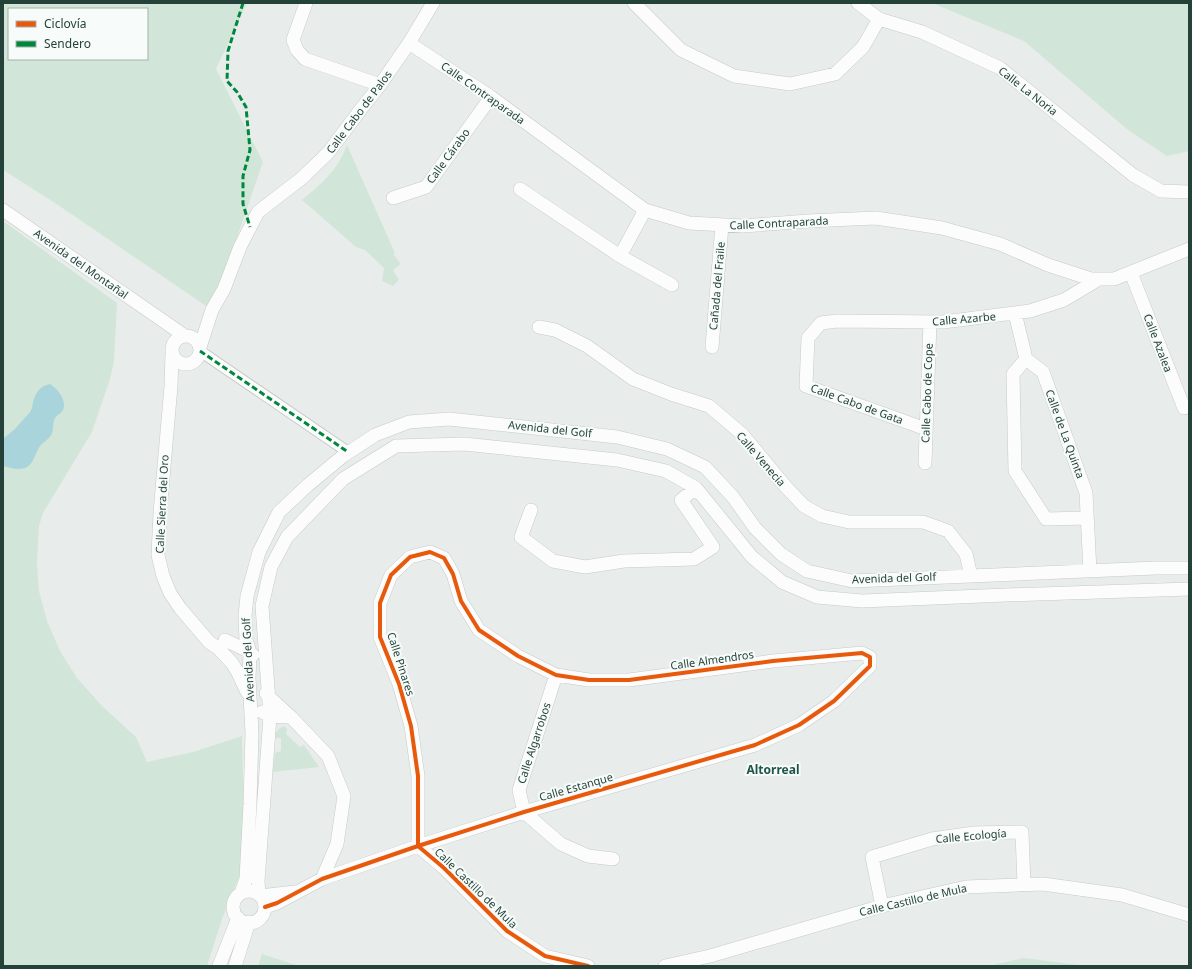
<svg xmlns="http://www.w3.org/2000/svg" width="1192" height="969" font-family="'Noto Sans',sans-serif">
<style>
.green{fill:#d1e6d8;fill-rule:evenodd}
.water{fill:#a9d4db}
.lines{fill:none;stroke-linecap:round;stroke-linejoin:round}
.pedestrian-casing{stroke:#c5cac8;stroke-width:12}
.minor-casing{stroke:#c5cac8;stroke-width:14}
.pedestrian{stroke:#fcfcfc;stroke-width:10}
.minor{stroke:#fcfcfc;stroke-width:13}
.quiet{stroke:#00873e;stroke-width:3;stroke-dasharray:6 3;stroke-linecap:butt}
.cycleway-casing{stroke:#f7fbf9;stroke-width:6}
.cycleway{stroke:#e8590c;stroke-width:4}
.labels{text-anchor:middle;stroke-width:4;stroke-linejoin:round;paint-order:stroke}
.street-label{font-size:11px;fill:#24423a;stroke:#f7fbf9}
.neighbourhood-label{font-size:12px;font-weight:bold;fill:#1f5548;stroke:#f7fbf9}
</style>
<rect width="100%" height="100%" fill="#e8edeb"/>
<!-- green -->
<path class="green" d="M 3,3 L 247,3 L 216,69 L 263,162 L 212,310 L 58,205 L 3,170 ZM 9,9 L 147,9 L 147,59 L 9,59 Z
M 932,3 L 1189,3 L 1189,151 L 1167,156 L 1128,130 L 1024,41 Z
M 347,145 L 395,253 L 393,254 L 401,264 L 393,270 L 399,280 L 393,286 L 382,281 L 384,268 L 365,250 L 356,247 L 302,200 C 321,184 338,170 347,145 Z
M 3,221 L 117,303 L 114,362 L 110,379 L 92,432 L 43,513 L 39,526 L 37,563 L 39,591 L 47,621 L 60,651 L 77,678 L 102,706 L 136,737 L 147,762 L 193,752 L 242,736 L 245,862 L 222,919 L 207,966 L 3,966 Z
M 284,726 L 287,729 L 286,734 L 300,747 L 304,745 L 319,767 L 273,772 L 275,753 L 281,751 L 281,738 L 276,738 L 275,733 L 280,728 Z
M 262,954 L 299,966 L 258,966 Z
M 1024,958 L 1087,966 L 988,966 Z"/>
<!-- water -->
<path class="water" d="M 50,384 C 57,389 65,397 64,407 C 64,412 58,414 55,418 C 52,423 54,429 52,433 C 50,439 44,441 40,446 C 35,453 34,463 27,467 C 20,471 11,468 3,466 L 3,440 L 4,438 L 15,429 L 30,412 C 33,408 32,404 34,399 C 36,392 42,385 50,384 Z"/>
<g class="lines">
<defs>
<path id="pedestrian" d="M 200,351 L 348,452"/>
<path id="minor" d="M 306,3 L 293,40 L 297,50 L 305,59 L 380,85
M 634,3 L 681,50 L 734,76 L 790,84 L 835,74 L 863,47 L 879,19
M 858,3 L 879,19 L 922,32 L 1000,68 L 1133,175 L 1161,191 L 1189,192
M 409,43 L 491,97 L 645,210 L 689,223 L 743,226 L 808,221 L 876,218 L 942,228 L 1000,244 L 1048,265 L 1091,279 L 1114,279 L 1189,249
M 520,189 L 620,256 L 672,285
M 393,198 L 426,187 L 491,97
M 3,210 L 185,336
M 620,256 L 645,210
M 1131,273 L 1184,408 L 1189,406
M 1015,313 L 1026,359 L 1043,372 L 1086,493 L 1090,571
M 539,327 L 555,330 L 587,346 L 633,379 L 671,394 L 709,406 L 742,434 L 786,487 L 804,506 L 822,516 L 849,522 L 923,522 L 948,531 L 966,554 L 971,576
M172 350a14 14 0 1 1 28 0a14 14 0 1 1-28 0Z
M 200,347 L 212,310 L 224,289 L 240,247 L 258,212 L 302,178 L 328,153 L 361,109 L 380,85 L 409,43 L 433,3
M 712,347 L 722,225
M 172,354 L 171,386 L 160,513 L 158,555 L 163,576 L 170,593 L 180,608 L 209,642 L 218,648 L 232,663 L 237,671 L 247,692
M 1026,359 L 1013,374 L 1015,471 L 1046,519 L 1087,518
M 926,429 L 806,386 L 808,338 L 821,323 L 837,321 L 943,322 L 1030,311 L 1064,300 L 1099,279
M 925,463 L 930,322
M 531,510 L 521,537 L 553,561 L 585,567 L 624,561 L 694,559 L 713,547 L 681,500 L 696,488
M 225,640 L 250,652 L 253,655
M 266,693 L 269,697 L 291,717 L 328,756 L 344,796 L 337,844 L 322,879
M 262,712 L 270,716 L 291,717
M 524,812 L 519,790 L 556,675
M 524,812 L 561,844 L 588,856 L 613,859
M233 907a16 16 0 1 1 32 0a16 16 0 1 1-32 0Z
M 241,893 L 246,879 L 250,804 L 252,733 L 249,678 L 250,652 L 246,640 L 245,616 L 247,596 L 259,552 L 279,512 L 308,485 L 343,456 L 375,435 L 409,422 L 449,419 L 617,437 L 667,449 L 705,467 L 733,497 L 755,528 L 781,554 L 807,571 L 852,581 L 1156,568 L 1189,568
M 259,894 L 258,881 L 270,716 L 262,606 L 271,567 L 287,537 L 343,479 L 396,446 L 464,444 L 617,460 L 666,471 L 696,488 L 752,557 L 782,582 L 817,597 L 862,601 L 1006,595 L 1189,589
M 260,896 L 295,892
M 882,906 L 872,857 L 932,839 L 974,833 L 1022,832 L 1024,885
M 265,907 L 277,903 L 322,879 L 418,846 L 524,812 L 755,745 L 799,725 L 834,701 L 870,666 L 870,657 L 862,653 L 773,661 L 629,680 L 589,680 L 556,675 L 518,656 L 479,630 L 461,601 L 453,574 L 444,558 L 430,552 L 410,557 L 391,575 L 380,603 L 380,637 L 399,684 L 411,726 L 418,776 L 418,846 L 444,868 L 507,931 L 545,956 L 588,966
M 219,966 L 238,918
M 235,966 L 249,922
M 665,966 L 710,956 L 882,906 L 966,887 L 1043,884 L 1122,895 L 1189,915"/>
</defs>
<!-- pedestrian casing -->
<use href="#pedestrian" class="pedestrian-casing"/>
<!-- minor casing -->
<use href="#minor" class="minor-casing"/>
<!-- pedestrian -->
<use href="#pedestrian" class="pedestrian"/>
<!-- minor -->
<use href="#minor" class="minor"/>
<!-- quiet -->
<path class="quiet" d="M 243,3 L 228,51 L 227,81 L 237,92 L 246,107 L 250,150 L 243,176 L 243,204 L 250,227
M 200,351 L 348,452"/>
<defs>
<path id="cycleway" d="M 265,907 L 277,903 L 322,879 L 418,846 L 524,812 L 755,745 L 799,725 L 834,701 L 870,666 L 870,657 L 862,653 L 773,661 L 629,680 L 589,680 L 556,675 L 518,656 L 479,630 L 461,601 L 453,574 L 444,558 L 430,552 L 410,557 L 391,575 L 380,603 L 380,637 L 399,684 L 411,726 L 418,776 L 418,846 L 444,868 L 507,931 L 545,956 L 588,966"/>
</defs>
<!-- cycleway casing -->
<use href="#cycleway" class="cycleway-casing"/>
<!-- cycleway -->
<use href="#cycleway" class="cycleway"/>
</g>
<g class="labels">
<!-- street labels -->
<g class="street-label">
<text transform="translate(1028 91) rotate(38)" y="4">Calle La Noria</text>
<text transform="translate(483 93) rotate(35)" y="4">Calle Contraparada</text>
<text transform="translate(359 112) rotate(-53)" y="4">Calle Cabo de Palos</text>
<text transform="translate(448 156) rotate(-54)" y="4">Calle Cárabo</text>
<text transform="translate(779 223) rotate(-3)" y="4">Calle Contraparada</text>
<text transform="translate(81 264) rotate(35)" y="4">Avenida del Montañal</text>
<text transform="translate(717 286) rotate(-85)" y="4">Cañada del Fraile</text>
<text transform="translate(964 319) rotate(-5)" y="4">Calle Azarbe</text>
<text transform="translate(1158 343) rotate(69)" y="4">Calle Azalea</text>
<text transform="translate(927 393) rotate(-88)" y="4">Calle Cabo de Cope</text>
<text transform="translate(857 404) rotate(20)" y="4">Calle Cabo de Gata</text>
<text transform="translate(550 429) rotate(6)" y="4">Avenida del Golf</text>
<text transform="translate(1065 434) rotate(70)" y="4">Calle de La Quinta</text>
<text transform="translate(761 459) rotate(49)" y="4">Calle Venecia</text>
<text transform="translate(162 504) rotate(-87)" y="4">Calle Sierra del Oro</text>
<text transform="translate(894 578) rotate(-2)" y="4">Avenida del Golf</text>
<text transform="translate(248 660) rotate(-93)" y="4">Avenida del Golf</text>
<text transform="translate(712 660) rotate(-8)" y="4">Calle Almendros</text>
<text transform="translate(401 664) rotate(72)" y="4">Calle Pinares</text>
<text transform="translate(534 743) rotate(-72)" y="4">Calle Algarrobos</text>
<text transform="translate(576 787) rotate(-16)" y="4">Calle Estanque</text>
<text transform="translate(971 836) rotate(-5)" y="4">Calle Ecología</text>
<text transform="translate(476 888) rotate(44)" y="4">Calle Castillo de Mula</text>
<text transform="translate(913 900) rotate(-13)" y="4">Calle Castillo de Mula</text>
</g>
<!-- neighbourhood labels -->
<g class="neighbourhood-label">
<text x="773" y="774">Altorreal</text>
</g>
</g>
<!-- border -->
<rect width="1192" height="969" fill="none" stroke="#24423a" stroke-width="8"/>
<!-- legend -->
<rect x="8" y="8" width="140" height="52" fill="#f7fbf9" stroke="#a3b1ad"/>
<rect x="16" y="21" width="20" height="6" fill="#e8590c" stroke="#a3b1ad"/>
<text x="44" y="28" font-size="12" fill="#24423a">Ciclovía</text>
<rect x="16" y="41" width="20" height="6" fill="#00873e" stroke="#a3b1ad"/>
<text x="44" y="48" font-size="12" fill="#24423a">Sendero</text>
</svg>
